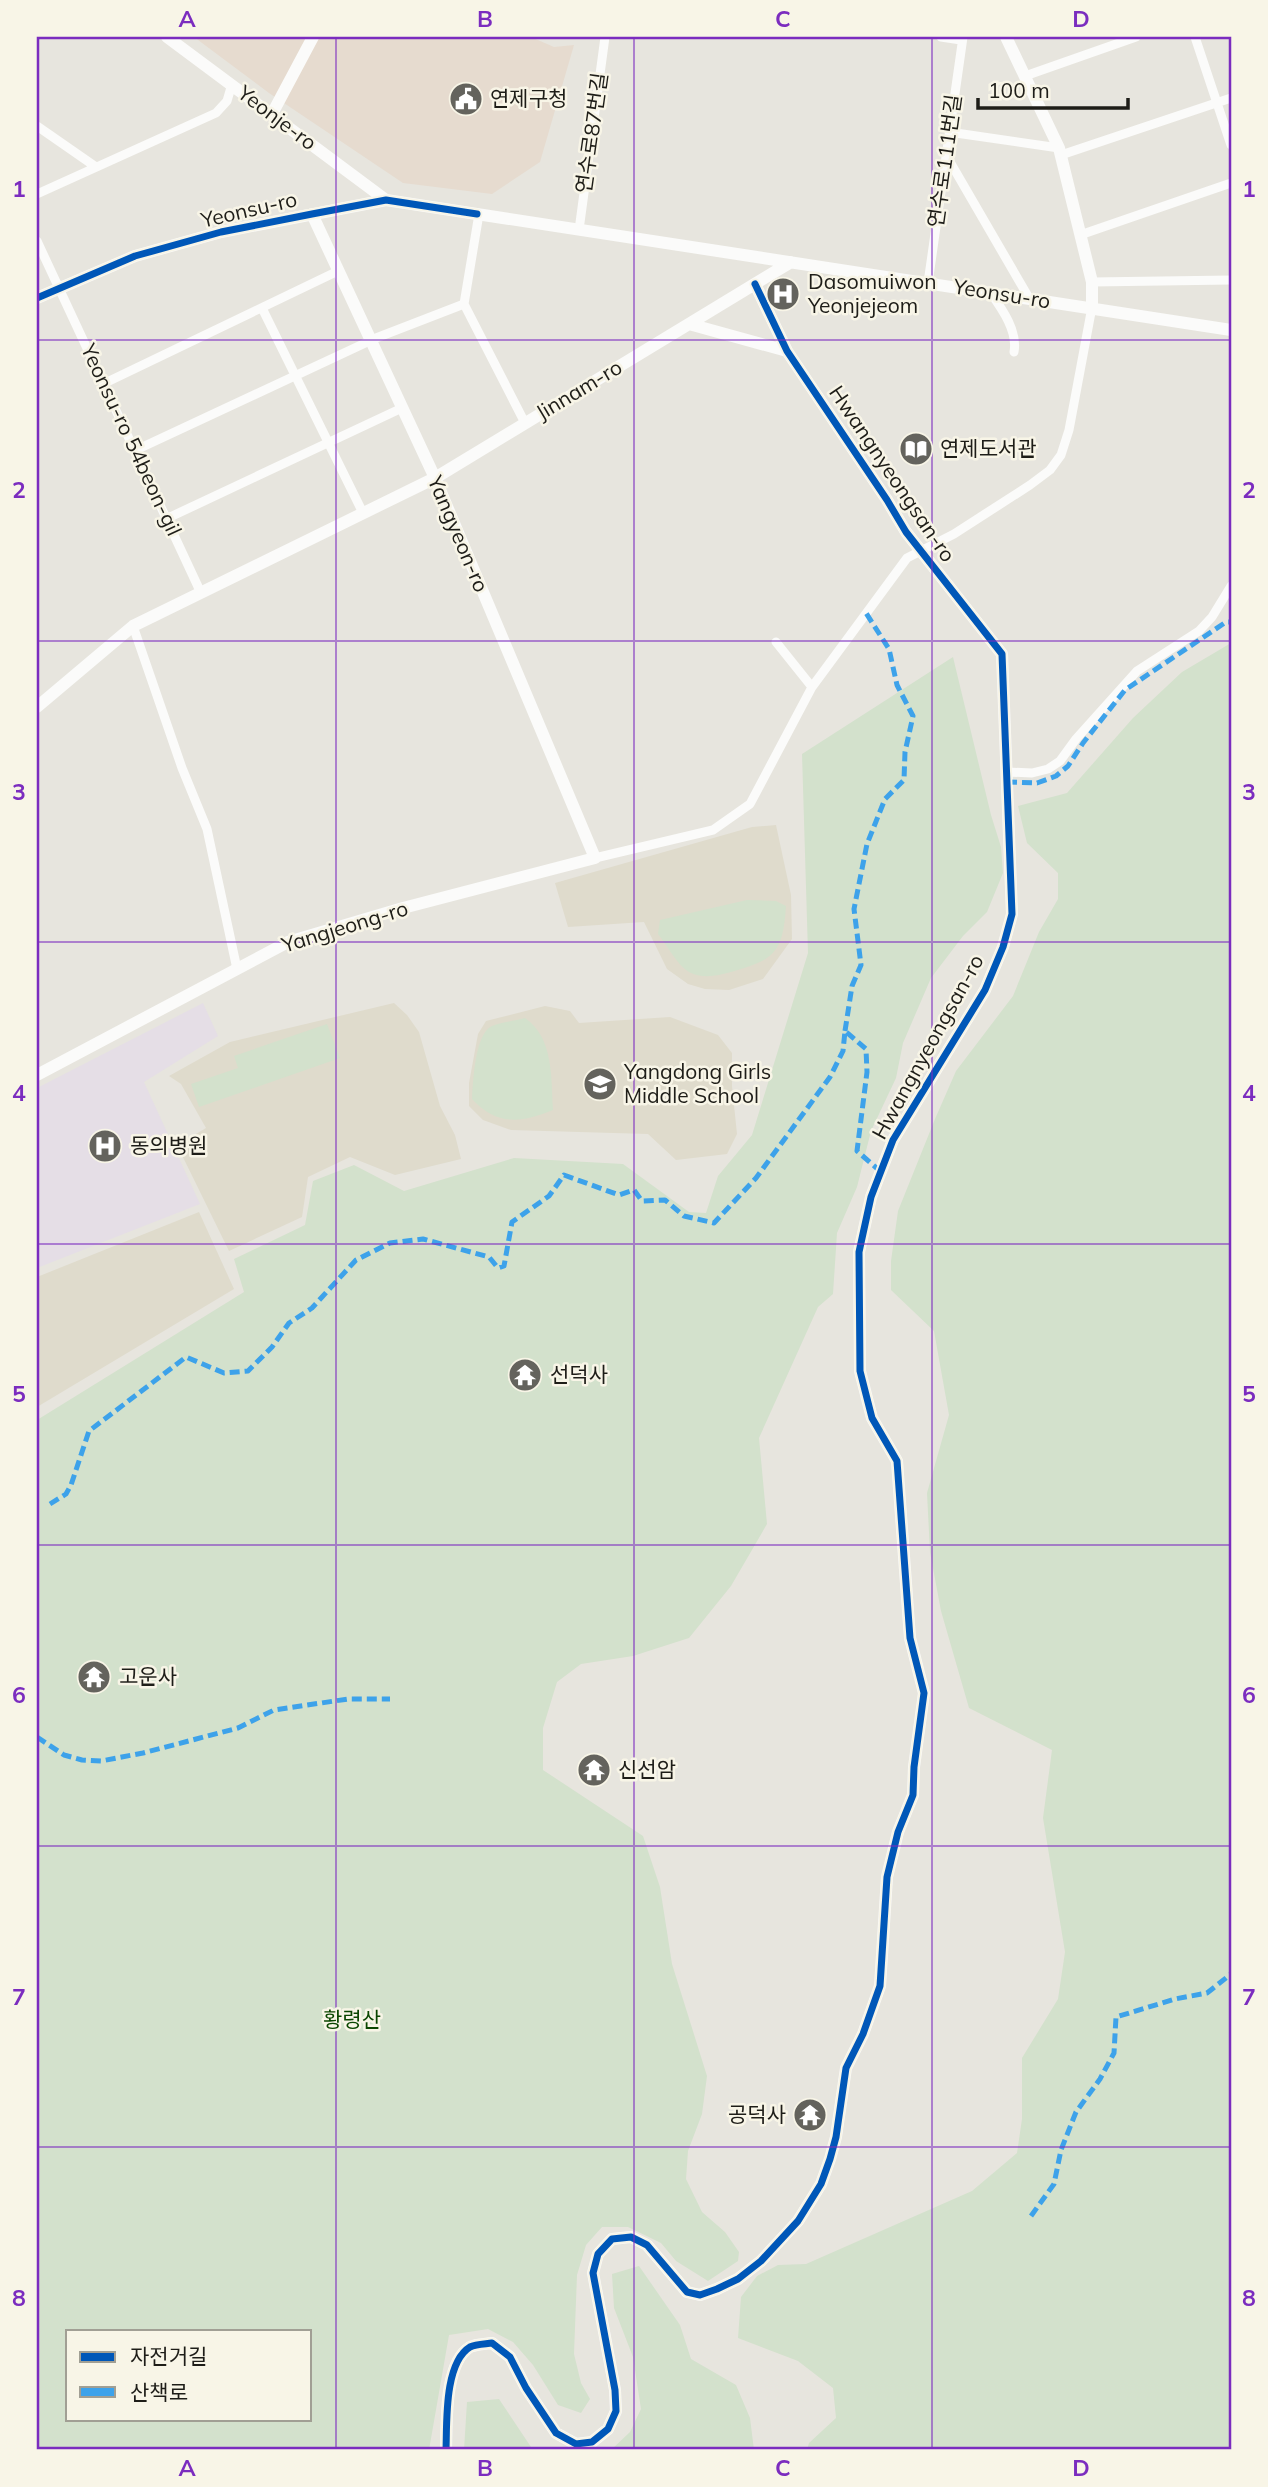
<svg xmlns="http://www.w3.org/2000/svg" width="1268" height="2487" font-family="Mulish,'Noto Sans KR',sans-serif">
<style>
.commercial{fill:#e6dbcf}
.built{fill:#dfdbcc}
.medical{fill:#e5dee6}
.green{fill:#d3e1cc;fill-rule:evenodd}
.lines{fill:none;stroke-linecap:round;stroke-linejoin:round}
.street{stroke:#fbfbfa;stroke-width:9}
.secondary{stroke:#fbfbfa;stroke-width:12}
.quiet{stroke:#3da2ea;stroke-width:5;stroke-dasharray:10 5;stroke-linecap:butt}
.cycleway-casing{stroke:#f8f5e7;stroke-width:11}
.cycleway{stroke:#0057b8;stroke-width:7}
.grid{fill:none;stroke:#7b2cbf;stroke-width:2;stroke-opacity:0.55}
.labels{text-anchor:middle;stroke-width:5;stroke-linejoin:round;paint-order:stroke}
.poi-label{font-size:21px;fill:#1e1d18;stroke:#f8f5e7;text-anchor:start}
.street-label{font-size:21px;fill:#1e1d18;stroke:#f8f5e7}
.park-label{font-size:21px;fill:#0a4600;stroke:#f8f5e7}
.neatline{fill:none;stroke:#7b2cbf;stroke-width:2.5}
.grid-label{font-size:23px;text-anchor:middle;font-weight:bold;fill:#7b2cbf}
</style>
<rect width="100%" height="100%" fill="#e7e5de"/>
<!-- commercial -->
<path class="commercial" d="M 194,37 L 531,37 L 554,47 L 574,45 L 540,162 L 492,194 L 403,183 L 269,93 Z"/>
<!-- built -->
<path class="built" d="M 776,825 L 791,895 L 792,939 L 763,979 L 729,990 L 705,989 L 688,984 L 667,969 L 644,922 L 568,927 L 555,883 L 752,827 Z
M 394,1003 L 407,1015 L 419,1032 L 440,1106 L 455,1135 L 461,1159 L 395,1175 L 350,1157 L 308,1177 L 302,1217 L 229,1251 L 177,1145 L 206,1128 L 181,1084 L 169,1076 L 230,1042 Z
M 545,1006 L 570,1011 L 579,1023 L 670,1017 L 718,1035 L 732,1053 L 732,1086 L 737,1134 L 727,1154 L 676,1160 L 648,1134 L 511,1130 L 483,1120 L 469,1106 L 469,1083 L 478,1034 L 486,1021 Z
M 199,1212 L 234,1289 L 37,1407 L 37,1277 Z"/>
<!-- medical -->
<path class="medical" d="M 203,1003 L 218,1036 L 144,1082 L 200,1204 L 37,1268 L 37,1088 Z"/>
<!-- green -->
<path class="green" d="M 1231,643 L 1231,2450 L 807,2450 L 809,2443 L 836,2418 L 833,2388 L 798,2361 L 738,2338 L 741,2297 L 757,2276 L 778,2265 L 806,2264 L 972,2191 L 1017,2153 L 1022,2119 L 1022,2058 L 1058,1999 L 1065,1952 L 1043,1818 L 1052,1750 L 969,1708 L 941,1611 L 930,1552 L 927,1493 L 949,1415 L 934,1331 L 891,1290 L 891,1261 L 898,1211 L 935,1119 L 956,1071 L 1013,996 L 1039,932 L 1058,899 L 1058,873 L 1027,843 L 1018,806 L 1067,793 L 1133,718 L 1182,672 Z
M 953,657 L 991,815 L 1001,847 L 1003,873 L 987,912 L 963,936 L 931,978 L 903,1043 L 896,1078 L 871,1131 L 857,1187 L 837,1233 L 833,1294 L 818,1307 L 759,1438 L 767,1524 L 731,1586 L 689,1638 L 633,1656 L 581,1664 L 557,1682 L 543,1728 L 543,1770 L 643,1836 L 660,1887 L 672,1964 L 707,2076 L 702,2114 L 688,2151 L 686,2179 L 702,2212 L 725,2232 L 739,2252 L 738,2261 L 708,2281 L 676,2261 L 661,2243 L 628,2227 L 602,2227 L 586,2245 L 577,2275 L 574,2354 L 581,2383 L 590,2399 L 581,2413 L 558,2405 L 533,2365 L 513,2342 L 488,2329 L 449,2335 L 429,2450 L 37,2450 L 37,1420 L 244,1292 L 234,1259 L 305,1225 L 313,1181 L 354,1165 L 404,1191 L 514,1158 L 623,1164 L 689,1212 L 706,1213 L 718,1176 L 752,1135 L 808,953 L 802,754 ZM 310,2331 L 310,2419 L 68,2419 L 68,2331 Z
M 747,900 L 776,901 L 786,906 C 783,952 775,960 731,972 C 717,976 702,979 689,972 C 677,965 667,945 658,934 L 660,920 Z
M 525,1018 C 554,1038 551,1078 553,1110 C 521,1123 497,1126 472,1099 C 473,1082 475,1033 492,1026 C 502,1022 515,1021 525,1018 Z
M 327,1024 L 340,1058 L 199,1107 L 191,1084 L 238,1068 L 234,1056 Z
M 639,2266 L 680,2325 L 691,2359 L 736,2385 L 750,2418 L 754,2450 L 611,2450 L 630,2432 L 641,2409 L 633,2357 L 614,2308 L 612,2274 Z
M 499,2399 L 533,2450 L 464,2450 L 467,2402 Z"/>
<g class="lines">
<!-- street -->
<path class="street" d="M 941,37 L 961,40
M 1195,37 L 1231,145
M 1025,76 L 1136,37
M 37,126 L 96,167
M 949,132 L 1059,148
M 946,155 L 1029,298
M 1061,155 L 1231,98
M 37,194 L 216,113 L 227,101 L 232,84
M 479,214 L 464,304 L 525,423
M 579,230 L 605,37
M 1080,235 L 1231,183
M 37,241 L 201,593
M 1092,282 L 1231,280
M 928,283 L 963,37
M 990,292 C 1002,309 1018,331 1014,352
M 262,308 L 363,513
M 105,383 L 338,271
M 136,450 L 376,338 L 464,304
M 168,518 L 402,408
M 133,626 L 182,768 L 207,829 L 237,969
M 776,642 L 812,687
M 1007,772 L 1032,773 L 1048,769 L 1060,761 L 1076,739 L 1137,671 L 1199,631 L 1212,617 L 1231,586
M 595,858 L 713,830 L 750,804 L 812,687 L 907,558 L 954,534 L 1030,485 L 1050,470 L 1061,455 L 1069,430 L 1092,307"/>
<!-- secondary -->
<path class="secondary" d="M 167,37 L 386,200
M 1006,37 L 1059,148 L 1092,282 L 1092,307
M 272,114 L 313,37
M 37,298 L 135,256 L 221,232 L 386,200 L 1231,330
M 689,324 L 787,351
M 37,707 L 133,626 L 435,478 L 791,262
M 37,1075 L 288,942 L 403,908 L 595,858 L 435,478 L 312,214
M 446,2450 C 447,2423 444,2363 470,2347 C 476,2344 486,2344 492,2343 L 510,2357 L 526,2388 L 556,2433 L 576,2444 L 592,2442 L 608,2429 L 616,2411 L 615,2390 L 593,2273 L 598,2254 L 612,2239 L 631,2237 L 647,2245 L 687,2292 L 700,2295 L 717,2289 L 738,2279 L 761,2261 L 798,2221 L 821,2184 L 830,2159 L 836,2137 L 846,2068 L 863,2034 L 880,1986 L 887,1877 L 898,1832 L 913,1795 L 914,1767 L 924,1693 L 910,1638 L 897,1461 L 872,1418 L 860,1371 L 859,1252 L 871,1197 L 893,1140 L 985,990 L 1003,947 L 1012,914 L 1002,654 L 906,532 L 887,500 L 787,351 L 755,284"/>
<!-- quiet -->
<path class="quiet" d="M 1007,782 L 1037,783 L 1056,776 L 1068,766 L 1083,743 L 1125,690 L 1226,622 L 1231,622
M 845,1031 L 852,986 L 861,965 L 854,909 L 867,844 L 885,799 L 904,780 L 905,752 L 913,716 L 897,685 L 889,649 L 866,613
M 50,1504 L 66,1494 L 71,1485 L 89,1431 L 186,1357 L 224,1373 L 248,1371 L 272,1347 L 289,1323 L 312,1308 L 356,1260 L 390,1243 L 423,1239 L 489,1257 L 498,1268 L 504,1266 L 512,1222 L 549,1196 L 564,1175 L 619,1195 L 634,1190 L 642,1201 L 665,1200 L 684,1216 L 714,1223 L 756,1178 L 830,1077 L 843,1051 L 845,1031 L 866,1049 L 867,1072 L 857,1151 L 880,1171
M 37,1737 L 64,1755 L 82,1760 L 101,1761 L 143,1753 L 238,1728 L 274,1710 L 348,1699 L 390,1699
M 1031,2216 L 1054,2184 L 1061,2150 L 1076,2112 L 1100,2079 L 1114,2053 L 1116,2017 L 1175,1999 L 1207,1993 L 1231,1974"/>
<defs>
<path id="cycleway" d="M 37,298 L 135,256 L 221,232 L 312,214 L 386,200 L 477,214
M 446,2450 C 447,2423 444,2363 470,2347 C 476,2344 486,2344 492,2343 L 510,2357 L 526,2388 L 556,2433 L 576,2444 L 592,2442 L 608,2429 L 616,2411 L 615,2390 L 593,2273 L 598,2254 L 612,2239 L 631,2237 L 647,2245 L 687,2292 L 700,2295 L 717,2289 L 738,2279 L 761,2261 L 798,2221 L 821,2184 L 830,2159 L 836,2137 L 846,2068 L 863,2034 L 880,1986 L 887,1877 L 898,1832 L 913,1795 L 914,1767 L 924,1693 L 910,1638 L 897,1461 L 872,1418 L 860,1371 L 859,1252 L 871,1197 L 893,1140 L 985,990 L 1003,947 L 1012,914 L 1002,654 L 906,532 L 887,500 L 787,351 L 755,284"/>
</defs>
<!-- cycleway casing -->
<use href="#cycleway" class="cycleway-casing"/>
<!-- cycleway -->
<use href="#cycleway" class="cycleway"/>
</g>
<!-- grid -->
<path class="grid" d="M 336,37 L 336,2450M 634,37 L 634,2450M 932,37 L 932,2450M 37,340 L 1231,340M 37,641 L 1231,641M 37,942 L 1231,942M 37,1244 L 1231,1244M 37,1545 L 1231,1545M 37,1846 L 1231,1846M 37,2147 L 1231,2147"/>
<!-- icons -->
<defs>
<symbol id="civic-disc" viewBox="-11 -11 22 22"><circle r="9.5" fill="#64635d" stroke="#f8f5e7"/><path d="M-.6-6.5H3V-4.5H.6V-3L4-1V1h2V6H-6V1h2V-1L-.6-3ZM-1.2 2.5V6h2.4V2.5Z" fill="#fff"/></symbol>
<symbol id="hospital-disc" viewBox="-11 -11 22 22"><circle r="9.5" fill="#64635d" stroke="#f8f5e7"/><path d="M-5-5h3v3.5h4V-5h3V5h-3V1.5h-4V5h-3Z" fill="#fff"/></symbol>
<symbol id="library-disc" viewBox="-11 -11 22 22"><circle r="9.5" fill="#64635d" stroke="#f8f5e7"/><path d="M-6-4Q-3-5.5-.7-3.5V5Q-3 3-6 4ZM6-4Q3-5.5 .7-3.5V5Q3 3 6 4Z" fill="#fff"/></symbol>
<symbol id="school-disc" viewBox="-11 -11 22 22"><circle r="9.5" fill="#64635d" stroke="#f8f5e7"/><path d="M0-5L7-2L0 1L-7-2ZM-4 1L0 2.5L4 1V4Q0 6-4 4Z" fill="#fff"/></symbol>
<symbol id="temple-disc" viewBox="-11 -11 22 22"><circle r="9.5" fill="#64635d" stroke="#f8f5e7"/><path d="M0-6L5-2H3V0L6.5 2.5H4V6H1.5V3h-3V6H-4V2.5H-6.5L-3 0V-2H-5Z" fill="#fff"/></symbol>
</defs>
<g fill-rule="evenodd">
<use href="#civic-disc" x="447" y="80" width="38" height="38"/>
<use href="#hospital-disc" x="764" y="275" width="38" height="38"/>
<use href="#library-disc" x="897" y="430" width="38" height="38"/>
<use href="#school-disc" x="581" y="1065" width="38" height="38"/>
<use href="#hospital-disc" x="86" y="1127" width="38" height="38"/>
<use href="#temple-disc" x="506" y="1356" width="38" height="38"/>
<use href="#temple-disc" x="75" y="1658" width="38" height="38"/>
<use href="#temple-disc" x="575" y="1751" width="38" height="38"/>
<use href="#temple-disc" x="791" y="2096" width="38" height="38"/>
</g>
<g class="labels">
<!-- poi labels -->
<g class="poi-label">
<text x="490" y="106">연제구청</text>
<text x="808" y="289">Dasomuiwon<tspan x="808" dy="24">Yeonjejeom</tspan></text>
<text x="940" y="456">연제도서관</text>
<text x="624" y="1079">Yangdong Girls<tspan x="624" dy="24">Middle School</tspan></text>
<text x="130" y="1153">동의병원</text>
<text x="550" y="1382">선덕사</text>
<text x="119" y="1684">고운사</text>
<text x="618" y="1777">신선암</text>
<text x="786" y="2122" text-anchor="end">공덕사</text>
</g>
<!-- street labels -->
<g class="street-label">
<text transform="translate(277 118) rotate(37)" y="7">Yeonje-ro</text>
<text transform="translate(592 133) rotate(-82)" y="7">연수로87번길</text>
<text transform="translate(945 161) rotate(-82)" y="7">연수로111번길</text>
<text transform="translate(249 210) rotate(-13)" y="7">Yeonsu-ro</text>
<text transform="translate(1002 294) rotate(9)" y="7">Yeonsu-ro</text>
<text transform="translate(579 390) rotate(-31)" y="7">Jinnam-ro</text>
<text transform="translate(131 440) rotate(65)" y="7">Yeonsu-ro 54beon-gil</text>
<text transform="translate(892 474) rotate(56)" y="7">Hwangnyeongsan-ro</text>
<text transform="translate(458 534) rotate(67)" y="7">Yangyeon-ro</text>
<text transform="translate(345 927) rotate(-17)" y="7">Yangjeong-ro</text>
<text transform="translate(928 1047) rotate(-61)" y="7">Hwangnyeongsan-ro</text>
</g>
<!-- park labels -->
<g class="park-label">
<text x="352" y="2027">황령산</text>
</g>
</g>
<!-- border -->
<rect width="1268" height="2487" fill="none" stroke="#f8f5e7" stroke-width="77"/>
<!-- legend -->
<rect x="66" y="2330" width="245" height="91" fill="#f8f5e7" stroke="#a19f94" stroke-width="2"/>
<rect x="80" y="2352" width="35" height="10" fill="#0057b8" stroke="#a19f94" stroke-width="2"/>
<text x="130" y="2364" font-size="21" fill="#1e1d18">자전거길</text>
<rect x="80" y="2387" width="35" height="10" fill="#3da2ea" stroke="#a19f94" stroke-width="2"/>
<text x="130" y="2400" font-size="21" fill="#1e1d18">산책로</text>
<!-- scale -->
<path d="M978 98v10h150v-10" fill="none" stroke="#1e1d18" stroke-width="3.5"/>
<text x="988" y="98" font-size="21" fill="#1e1d18" stroke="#f8f5e7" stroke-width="5" paint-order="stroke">100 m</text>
<rect x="38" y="38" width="1192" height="2410" class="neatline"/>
<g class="grid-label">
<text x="187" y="27">A</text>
<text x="485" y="27">B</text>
<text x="783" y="27">C</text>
<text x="1081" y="27">D</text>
<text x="19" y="197">1</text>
<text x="1249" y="197">1</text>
<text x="19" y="498">2</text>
<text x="1249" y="498">2</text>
<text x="19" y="800">3</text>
<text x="1249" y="800">3</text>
<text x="19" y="1101">4</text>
<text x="1249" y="1101">4</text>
<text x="19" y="1402">5</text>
<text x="1249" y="1402">5</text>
<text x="19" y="1703">6</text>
<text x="1249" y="1703">6</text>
<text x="19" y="2005">7</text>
<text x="1249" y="2005">7</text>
<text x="19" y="2306">8</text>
<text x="1249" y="2306">8</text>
<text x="187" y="2476">A</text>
<text x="485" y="2476">B</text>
<text x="783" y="2476">C</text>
<text x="1081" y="2476">D</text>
</g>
</svg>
